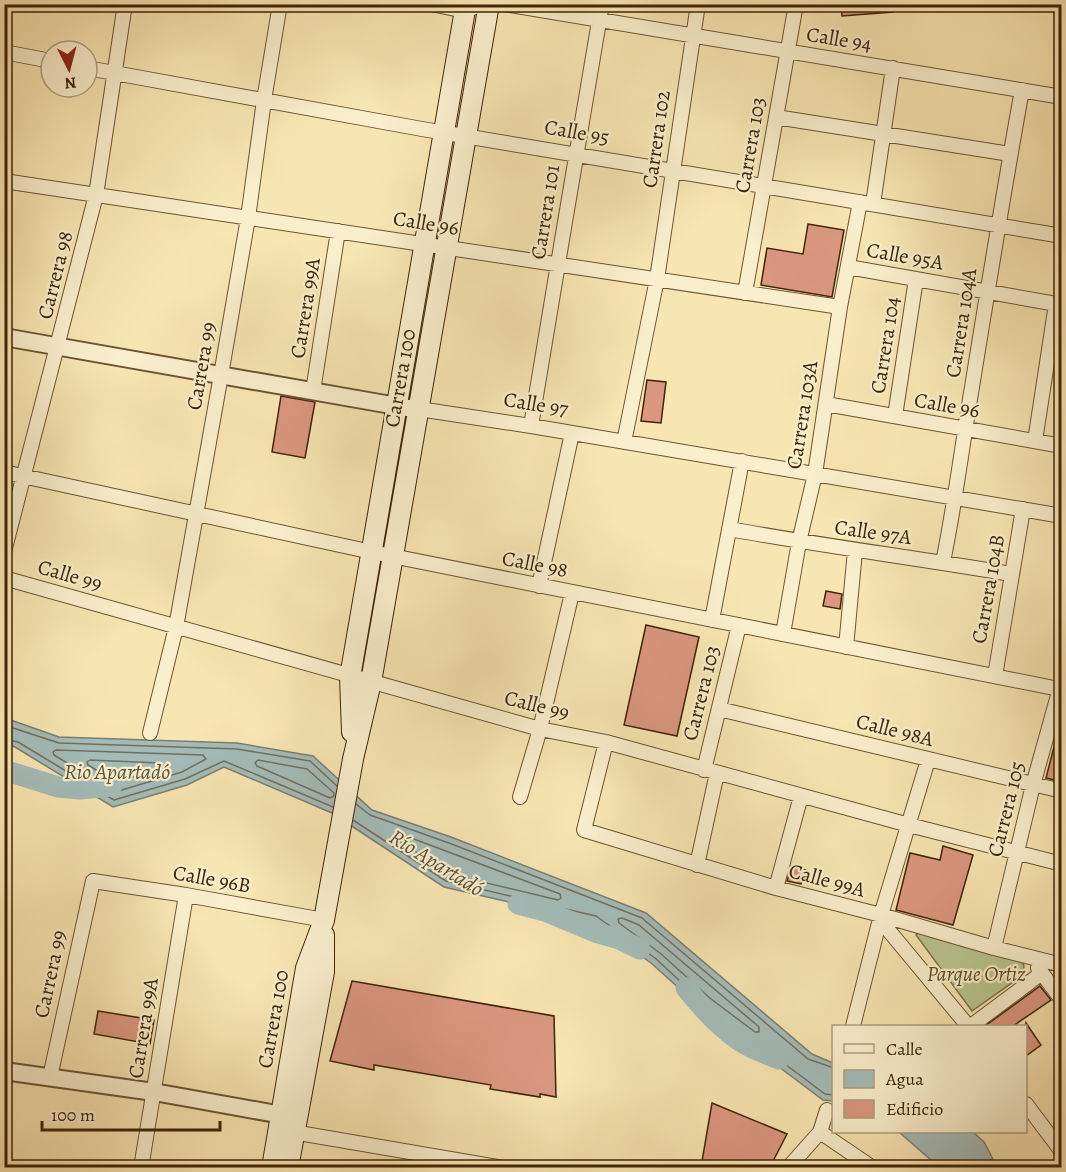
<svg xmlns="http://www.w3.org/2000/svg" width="1066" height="1172" font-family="Alegreya,serif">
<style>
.green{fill:#b9c68f;stroke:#7c754a;stroke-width:1.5}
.water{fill:#a4bcb9;stroke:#7b7f71;stroke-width:1.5}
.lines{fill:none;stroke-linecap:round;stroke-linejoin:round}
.shore{stroke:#717060;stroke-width:1.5}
.river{stroke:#a4bcb9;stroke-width:21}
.building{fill:#db9780;stroke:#3e2406;stroke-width:1.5}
.minor-casing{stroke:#6c5431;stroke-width:16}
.tertiary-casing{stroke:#6c5431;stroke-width:20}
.secondary-casing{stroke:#3e2406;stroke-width:22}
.minor{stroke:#faefcd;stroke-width:14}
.tertiary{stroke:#faefcd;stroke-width:16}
.secondary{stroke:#faefcd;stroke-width:20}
.labels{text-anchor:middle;stroke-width:4.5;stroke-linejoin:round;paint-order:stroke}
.street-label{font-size:21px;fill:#3e2406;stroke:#faefcd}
.park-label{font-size:21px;font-style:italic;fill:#5d4c28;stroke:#faefcd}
.water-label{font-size:22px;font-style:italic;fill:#5d523c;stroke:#faefcd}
</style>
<rect width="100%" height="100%" fill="#f8e6b2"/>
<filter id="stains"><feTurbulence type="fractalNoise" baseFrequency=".00333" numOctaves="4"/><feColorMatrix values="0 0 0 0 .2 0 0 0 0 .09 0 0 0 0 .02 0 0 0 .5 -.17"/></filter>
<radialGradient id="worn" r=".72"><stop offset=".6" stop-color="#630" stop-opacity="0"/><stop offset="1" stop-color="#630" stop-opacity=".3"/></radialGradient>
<!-- green -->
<path class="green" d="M 920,932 L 1021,959 L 1024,966 L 1023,975 L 972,1011 L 916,935 Z"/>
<!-- water -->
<path class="water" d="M 5,718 L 59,737 L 237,743 L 313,756 L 372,810 L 451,837 L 646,913 L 812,1054 L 833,1063 L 833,1101 L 823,1100 L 702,1009 L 651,963 L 592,921 L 444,887 L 332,813 L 224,767 L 187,785 L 113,807 L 15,747 L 5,744 Z
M 899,1132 L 973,1132 L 984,1142 L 997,1167 L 939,1167 Z"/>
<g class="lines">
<!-- shore -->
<path class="shore" d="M 4,725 L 59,743 L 237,749 L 310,761 L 337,786
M 4,739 L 18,742 L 114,800 L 185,779 L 224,761 L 333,807
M 56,750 L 203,755 L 206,759 L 182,772 L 115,792 L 54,755 L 53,752 Z
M 90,760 L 161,763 L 164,766 L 162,769 L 116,782 L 88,765 L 87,762 Z
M 258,760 L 307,769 L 334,793 L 334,796 L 330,798 L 257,766 L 255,763 Z
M 356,804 L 370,815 L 449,843 L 642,918 L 808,1059 L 834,1068
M 353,820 L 446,881 L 596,916 L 655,958 L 706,1005 L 825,1094 L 834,1095
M 398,833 L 560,894 L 561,898 L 558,900 L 449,874 L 395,838 L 395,835 Z
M 622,918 L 639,925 L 759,1027 L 759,1032 L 755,1032 L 711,999 L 660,953 L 619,923 L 618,919 Z"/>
<!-- river -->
<path class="river" d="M 4,770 L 58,787 L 80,789 L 112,786
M 518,904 L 545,911 L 598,933 L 619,939 L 640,949
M 686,988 C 702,1008 719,1027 740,1041 C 752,1049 766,1054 779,1059"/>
</g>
<!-- building -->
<path class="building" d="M 841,4 L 892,4 L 893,12 L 842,16 Z
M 808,224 L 844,230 L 832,297 L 761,285 L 767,248 L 803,254 Z
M 647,380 L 666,382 L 661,423 L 641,421 Z
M 281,396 L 315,402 L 305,458 L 272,452 Z
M 826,591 L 842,594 L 840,609 L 823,606 Z
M 646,625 L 699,637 L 677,736 L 624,725 Z
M 1058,731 L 1062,731 L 1062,782 L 1046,778 Z
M 943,846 L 973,855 L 953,925 L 896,910 L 910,853 L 940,860 Z
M 791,866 L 806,870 L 801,884 L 787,881 Z
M 352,981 L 554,1016 L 556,1097 L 540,1094 L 540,1097 L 490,1089 L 491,1085 L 374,1065 L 374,1070 L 330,1061 Z
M 1040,986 L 1051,1000 L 1013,1026 L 985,1026 Z
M 98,1011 L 154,1020 L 150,1044 L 94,1034 Z
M 1026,1023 L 1041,1045 L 1026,1056 Z
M 712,1103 L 787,1134 L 770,1167 L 701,1167 Z"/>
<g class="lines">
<defs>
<path id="minor" d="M 431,4 L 465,11 L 483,4
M 504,4 L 1062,97
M 4,52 L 51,61
M 87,68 L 422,129 L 1062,236
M 776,117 L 1010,154
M 4,181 L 840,307
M 873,204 L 893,68
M 848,267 L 1062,305
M 745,293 L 796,4
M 313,391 L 338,231
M 826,404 L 1062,446
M 419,409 L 531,426 L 1062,516
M 895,416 L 916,279
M 531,426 C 555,285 577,145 602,4
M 1035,441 L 1056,304
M 624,442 L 657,279 L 698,4
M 4,472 L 372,552 L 1059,689
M 729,529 C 823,546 917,558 1011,574
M 4,552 L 96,195 L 125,4
M 943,562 C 955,504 962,446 972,387 C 988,288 1004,189 1022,90
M 4,578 L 540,729 L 606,742 L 909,825 L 1062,864
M 539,586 L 572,433
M 712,620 L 742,461
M 783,634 L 799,542 L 815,474 L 840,307 L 860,202
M 846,647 L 855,551
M 995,676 L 1023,509
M 719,709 L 1062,791
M 150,733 L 176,627 L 221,375 L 248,218 L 264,100 L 280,4
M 606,742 L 584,830 L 776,888 L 881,915 L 994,948 L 1062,965
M 704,770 L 739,625
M 520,797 L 540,729 L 572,593
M 697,865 L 717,773
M 776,888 L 801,796
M 880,920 L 968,1026
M 994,948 L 1033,785 L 1062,681
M 1038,968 L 1062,1000
M 853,1026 L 881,915 L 928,760
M 971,1026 L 1042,973
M 50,1077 L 93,881 L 186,895 L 324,920
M 1026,1104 L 1062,1152
M 287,1131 L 503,1168
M 820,1132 L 873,1168
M 141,1168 L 186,895
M 788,1168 L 820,1132 L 827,1110"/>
<path id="tertiary" d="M 4,337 L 408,408
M 4,1071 L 154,1092 L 293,1117"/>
<path id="secondary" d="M 352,732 L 350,677 L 466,4
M 272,1168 L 306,968 L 324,920 L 353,759 L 371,682 L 489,4
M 288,1168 L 324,972 L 324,935"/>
</defs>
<!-- minor casing -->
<use href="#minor" class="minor-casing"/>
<!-- tertiary casing -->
<use href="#tertiary" class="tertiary-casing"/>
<!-- secondary casing -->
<use href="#secondary" class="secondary-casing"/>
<!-- minor -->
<use href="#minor" class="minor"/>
<!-- tertiary -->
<use href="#tertiary" class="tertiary"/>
<!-- secondary -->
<use href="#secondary" class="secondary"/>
</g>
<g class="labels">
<!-- street labels -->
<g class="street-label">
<text transform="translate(839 39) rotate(9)" y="7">Calle 94</text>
<text transform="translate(577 132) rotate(10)" y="7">Calle 95</text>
<text transform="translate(656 139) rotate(-82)" y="7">Carrera 102</text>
<text transform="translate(750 145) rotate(-80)" y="7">Carrera 103</text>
<text transform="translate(545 212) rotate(-81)" y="7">Carrera 101</text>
<text transform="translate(426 223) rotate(9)" y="7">Calle 96</text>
<text transform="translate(905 256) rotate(10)" y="7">Calle 95A</text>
<text transform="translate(55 275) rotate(-76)" y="7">Carrera 98</text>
<text transform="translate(305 308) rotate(-81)" y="7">Carrera 99A</text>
<text transform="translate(961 323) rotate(-81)" y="7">Carrera 104A</text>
<text transform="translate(885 345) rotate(-81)" y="7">Carrera 104</text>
<text transform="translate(201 366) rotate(-80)" y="7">Carrera 99</text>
<text transform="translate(400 378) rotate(-80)" y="7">Carrera 100</text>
<text transform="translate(536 404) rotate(9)" y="7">Calle 97</text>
<text transform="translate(947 405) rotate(10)" y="7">Calle 96</text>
<text transform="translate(802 415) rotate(-81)" y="7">Carrera 103A</text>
<text transform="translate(873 532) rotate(8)" y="7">Calle 97A</text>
<text transform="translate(535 564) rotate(11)" y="7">Calle 98</text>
<text transform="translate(70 575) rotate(16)" y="7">Calle 99</text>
<text transform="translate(988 589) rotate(-80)" y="7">Carrera 104B</text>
<text transform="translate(701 693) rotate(-76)" y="7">Carrera 103</text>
<text transform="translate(537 705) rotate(14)" y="7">Calle 99</text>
<text transform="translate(895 730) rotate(14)" y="7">Calle 98A</text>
<text transform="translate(1006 809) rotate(-76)" y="7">Carrera 105</text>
<text transform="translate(212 879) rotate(10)" y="7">Calle 96B</text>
<text transform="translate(827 880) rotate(15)" y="7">Calle 99A</text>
<text transform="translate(50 974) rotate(-78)" y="7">Carrera 99</text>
<text transform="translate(273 1019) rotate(-80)" y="7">Carrera 100</text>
<text transform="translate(143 1028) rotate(-81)" y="7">Carrera 99A</text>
</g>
<!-- park labels -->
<g class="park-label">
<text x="976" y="981">Parque Ortiz</text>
</g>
<!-- water labels -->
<g class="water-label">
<text x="117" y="779">Rio Apartadó</text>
<text transform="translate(437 862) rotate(32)" y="8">Río Apartadó</text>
</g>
</g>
<!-- margin -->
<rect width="1066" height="1172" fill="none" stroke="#f8e6b2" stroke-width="24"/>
<rect x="6" y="6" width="1054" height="1160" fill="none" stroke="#3e2406" stroke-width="3"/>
<rect x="12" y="12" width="1042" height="1148" fill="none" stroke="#3e2406" stroke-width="1.5"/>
<!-- legend -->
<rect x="832" y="1025" width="195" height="108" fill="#faefcd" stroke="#af9e7d" stroke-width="1.5"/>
<rect x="844" y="1044" width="30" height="9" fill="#faefcd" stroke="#af9e7d" stroke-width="1.5"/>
<text x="886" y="1055" font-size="18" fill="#3e2406">Calle</text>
<rect x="844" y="1070" width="30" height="18" fill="#a4bcb9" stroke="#af9e7d" stroke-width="1.5"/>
<text x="886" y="1085" font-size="18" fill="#3e2406">Agua</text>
<rect x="844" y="1100" width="30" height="18" fill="#db9780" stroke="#af9e7d" stroke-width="1.5"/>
<text x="886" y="1115" font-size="18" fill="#3e2406">Edificio</text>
<!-- north arrow -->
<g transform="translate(69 69) rotate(174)"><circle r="28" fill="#faefcd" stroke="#af9e7d" stroke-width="1.5"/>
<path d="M0-4.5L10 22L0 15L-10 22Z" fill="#8f2418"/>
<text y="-9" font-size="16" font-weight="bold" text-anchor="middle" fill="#3e2406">N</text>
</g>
<!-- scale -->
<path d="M42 1121v9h178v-9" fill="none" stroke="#3e2406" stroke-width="3"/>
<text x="51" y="1121" font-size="18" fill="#3e2406" stroke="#faefcd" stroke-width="4.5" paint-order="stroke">100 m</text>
<rect width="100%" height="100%" filter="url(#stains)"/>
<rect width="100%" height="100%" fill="url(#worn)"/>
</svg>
